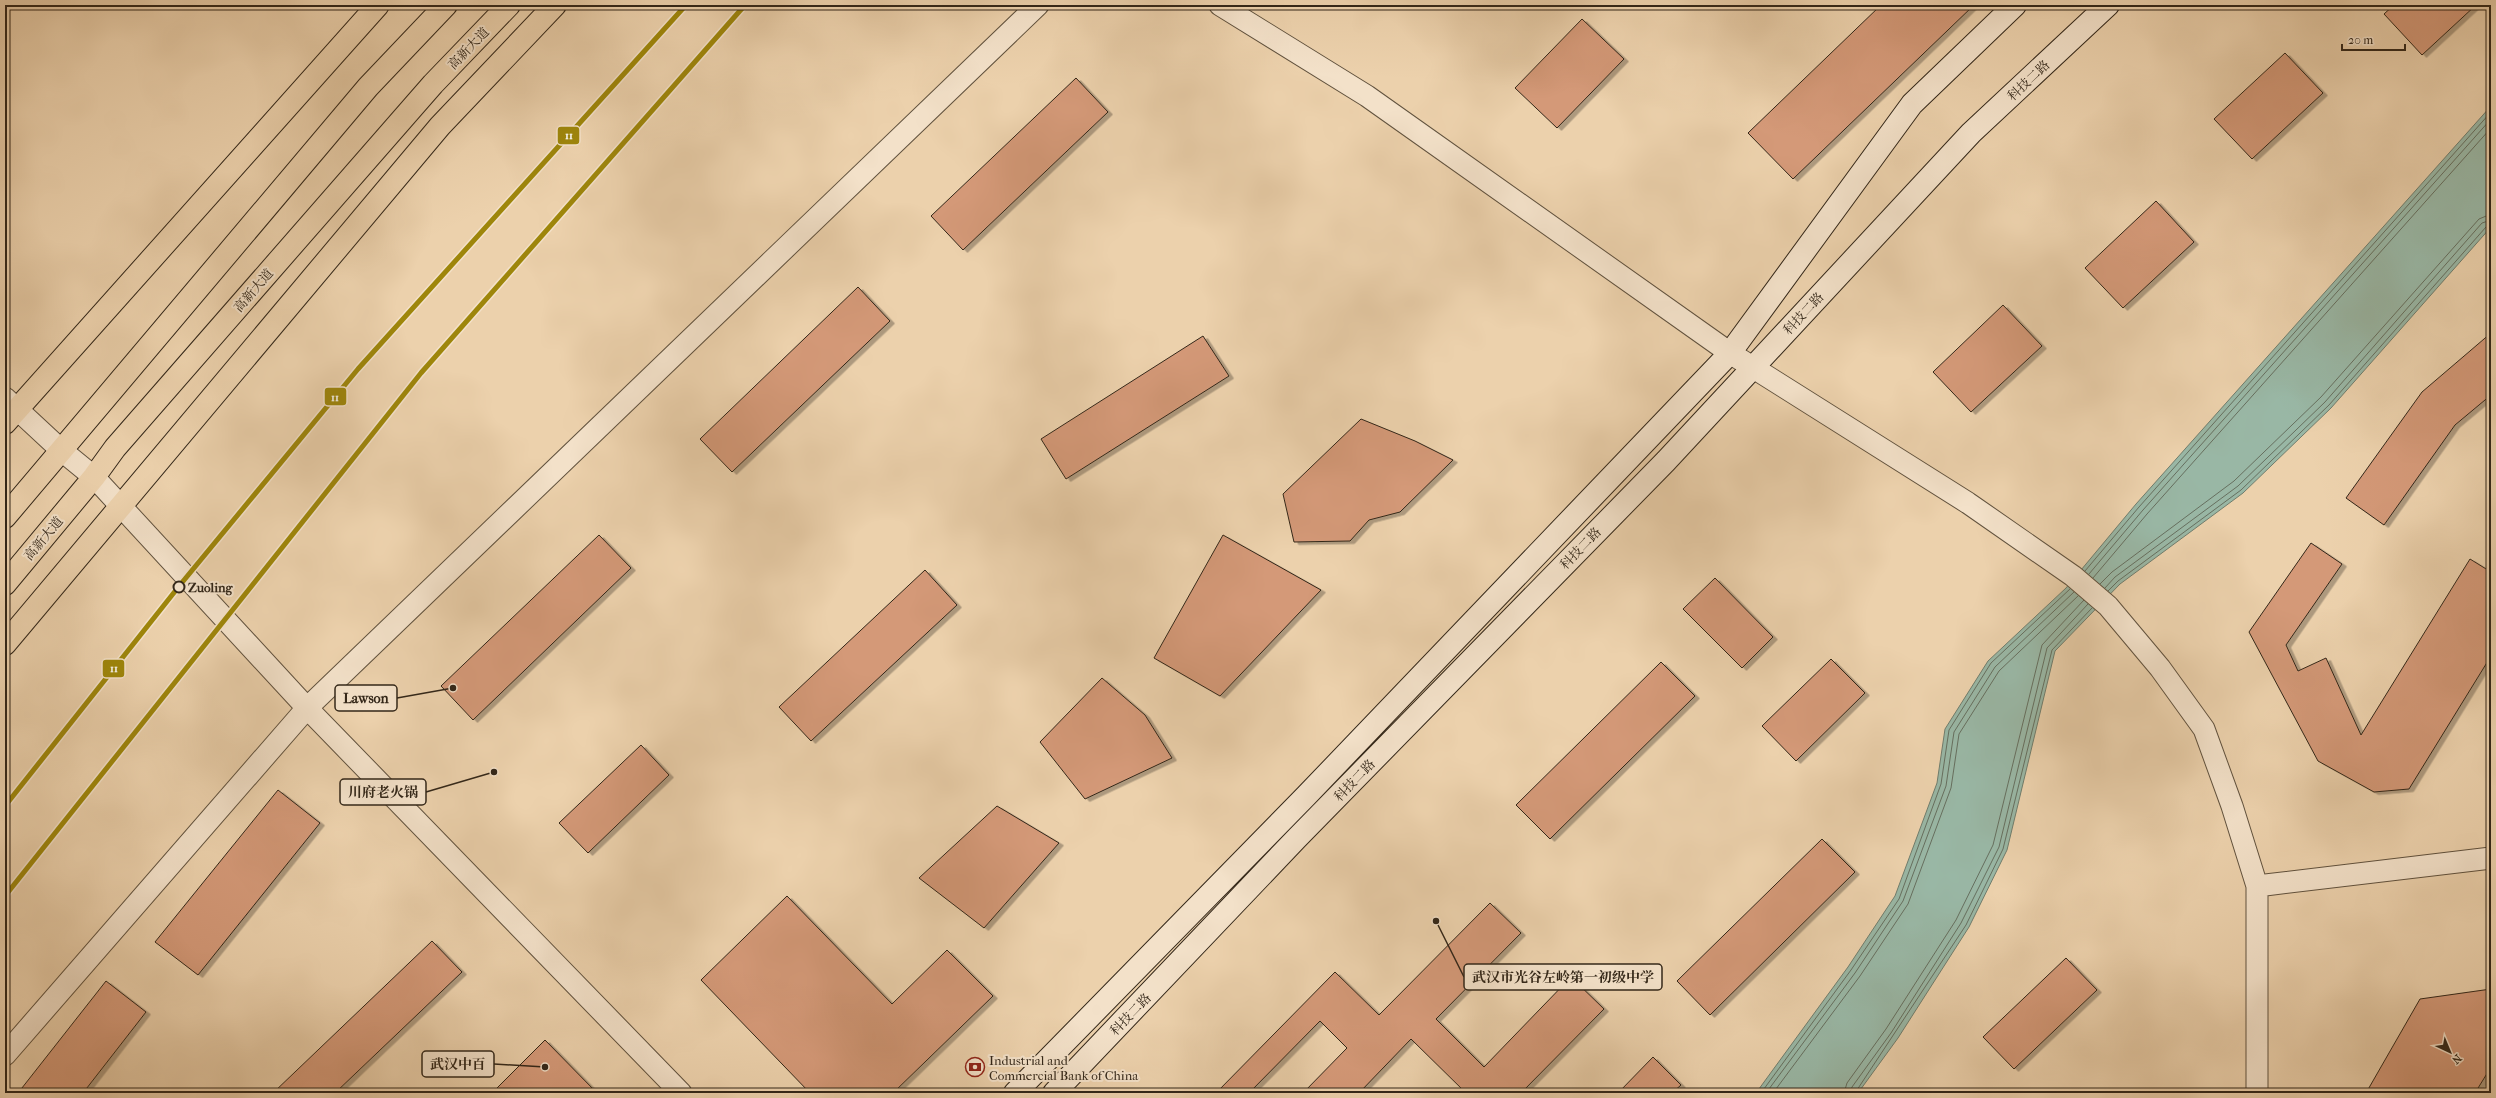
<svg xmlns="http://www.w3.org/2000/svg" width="2496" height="1098" font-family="'IM FELL French Canon','Noto Serif SC',serif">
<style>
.water{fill:#99b7a5;stroke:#707d6d}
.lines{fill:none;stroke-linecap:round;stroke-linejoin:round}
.shore{stroke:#666f5f;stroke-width:1}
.building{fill:#d49978;stroke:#332719;filter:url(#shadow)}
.street-casing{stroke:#61523e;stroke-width:23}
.secondary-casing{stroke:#332719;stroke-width:24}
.primary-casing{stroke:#332719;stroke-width:24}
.highway-casing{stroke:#332719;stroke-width:24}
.street{stroke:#f3e1c9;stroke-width:21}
.secondary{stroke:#f3e1c9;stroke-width:22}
.primary{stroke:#ecd1ac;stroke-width:22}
.highway{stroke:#ecd1ac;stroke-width:22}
.metro-1-casing{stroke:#f3e1c9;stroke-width:8}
.metro-1{stroke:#9e860b;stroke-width:5}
.stop-dot{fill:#f3e1c9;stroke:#332719;stroke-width:2}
.labels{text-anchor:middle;stroke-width:4;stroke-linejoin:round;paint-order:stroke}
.street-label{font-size:13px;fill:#332719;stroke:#f3e1c9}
.stop-label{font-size:13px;font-weight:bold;fill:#332719;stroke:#f3e1c9;text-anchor:start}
.poi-label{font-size:13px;fill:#332719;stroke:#f3e1c9;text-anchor:start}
.leader{fill:none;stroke:#332719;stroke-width:1.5}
.callout-dot{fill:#332719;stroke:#f3e1c9;stroke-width:1.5}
.callout{fill:#f3e1c9;stroke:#332719;stroke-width:1.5}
.callout-label{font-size:14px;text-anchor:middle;font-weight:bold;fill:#332719}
.line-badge{stroke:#f3e1c9;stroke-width:1.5}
.badge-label{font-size:11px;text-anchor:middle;font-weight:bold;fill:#fff}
</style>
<defs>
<filter id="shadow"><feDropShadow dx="4.5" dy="2.5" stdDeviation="0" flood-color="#0004"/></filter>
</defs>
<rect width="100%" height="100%" fill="#ecd1ac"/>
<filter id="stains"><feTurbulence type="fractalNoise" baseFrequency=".005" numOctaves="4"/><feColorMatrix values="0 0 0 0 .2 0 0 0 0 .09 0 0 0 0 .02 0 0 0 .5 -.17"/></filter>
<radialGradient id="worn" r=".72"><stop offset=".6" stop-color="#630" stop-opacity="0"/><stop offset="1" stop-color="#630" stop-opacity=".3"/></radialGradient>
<!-- water -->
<path class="water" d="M 2491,106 L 2491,227 L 2331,408 L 2243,493 L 2120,584 L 2055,651 L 2007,850 L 1969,927 L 1898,1038 L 1858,1093 L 1756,1093 L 1848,967 L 1895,896 L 1937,783 L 1945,729 L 1988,661 L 2066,588 L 2136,504 Z"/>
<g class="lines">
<!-- shore -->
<path class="shore" d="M 2085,571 L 2139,507 L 2491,112
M 2089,574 L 2143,510 L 2491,119
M 2093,578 L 2147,514 L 2491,128
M 2100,584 L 2112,572 L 2234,481 L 2321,397 L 2479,219 L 2491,214
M 2105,588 L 2115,577 L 2238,486 L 2325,402 L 2482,223 L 2491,220
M 2108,591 L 2118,581 L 2241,490 L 2329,405 L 2486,227 L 2491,225
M 1761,1093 L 1851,970 L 1899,899 L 1941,784 L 1949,730 L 1991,663 L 2070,589
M 1766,1093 L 1855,973 L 1903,901 L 1946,786 L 1954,732 L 1995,667 L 2074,592
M 1773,1093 L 1860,976 L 1908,904 L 1951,788 L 1959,734 L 1999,671 L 2078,596
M 1844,1093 L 1847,1083 L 1886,1029 L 1956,920 L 1993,845 L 2042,645 L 2084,600
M 1850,1093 L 1852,1087 L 1891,1033 L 1961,923 L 1999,847 L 2047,648 L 2088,604
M 1855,1093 L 1966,925 L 2003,849 L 2052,650 L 2092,608"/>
</g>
<!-- building -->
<path class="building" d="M 1881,5 L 1974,5 L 1793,179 L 1748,133 Z
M 2394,5 L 2476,5 L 2422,55 L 2384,14 Z
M 1582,19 L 1624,59 L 1557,128 L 1515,88 Z
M 2285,53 L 2323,93 L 2252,159 L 2214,119 Z
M 1076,78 L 1108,112 L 963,250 L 931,216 Z
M 2156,201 L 2194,242 L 2123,308 L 2085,268 Z
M 858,287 L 890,321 L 732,472 L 700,439 Z
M 2003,305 L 2042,346 L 1971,412 L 1933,372 Z
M 2491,333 L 2491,395 L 2455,425 L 2384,525 L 2346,498 L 2422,392 Z
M 1203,336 L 1229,376 L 1066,479 L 1041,439 Z
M 1361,419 L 1415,441 L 1453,460 L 1400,512 L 1369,520 L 1350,541 L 1294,542 L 1283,494 Z
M 599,535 L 631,568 L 473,720 L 441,686 Z
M 1223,535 L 1321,590 L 1220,696 L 1154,658 Z
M 2311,543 L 2342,564 L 2286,645 L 2298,671 L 2326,658 L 2361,735 L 2470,559 L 2491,572 L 2491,656 L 2409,789 L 2374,792 L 2318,761 L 2249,632 Z
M 925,570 L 957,605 L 811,741 L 779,707 Z
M 1715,578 L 1773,637 L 1742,668 L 1683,609 Z
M 1831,659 L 1865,693 L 1796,761 L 1762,726 Z
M 1661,662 L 1695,696 L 1550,839 L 1516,805 Z
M 1102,678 L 1145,715 L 1172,758 L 1085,799 L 1040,742 Z
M 641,745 L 669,775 L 588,853 L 559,823 Z
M 278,790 L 320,823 L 198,975 L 155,942 Z
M 997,806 L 1059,843 L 984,928 L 919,878 Z
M 1822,839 L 1855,872 L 1710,1015 L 1677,981 Z
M 787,896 L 892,1004 L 947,950 L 993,996 L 893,1093 L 810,1093 L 701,980 Z
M 1490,903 L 1521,933 L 1436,1019 L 1484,1067 L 1571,977 L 1604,1009 L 1521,1093 L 1466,1093 L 1411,1039 L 1359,1093 L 1303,1093 L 1347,1048 L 1320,1021 L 1249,1093 L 1216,1093 L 1335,972 L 1379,1015 Z
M 432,941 L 462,972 L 335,1093 L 273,1093 Z
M 2066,958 L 2097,990 L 2014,1069 L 1983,1037 Z
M 106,981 L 146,1012 L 83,1093 L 18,1093 Z
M 2491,989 L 2491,1067 L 2475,1093 L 2366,1093 L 2420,999 Z
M 545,1040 L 597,1093 L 492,1093 Z
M 1653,1057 L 1681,1085 L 1672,1093 L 1618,1093 Z"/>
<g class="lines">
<defs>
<path id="street" d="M 1220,5 L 1367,96 L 1730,353 L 1968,503 L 2073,576 L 2108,606 L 2160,668 L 2204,729 L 2232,806 L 2257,886 L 2257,1093
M 5,398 L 61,450 L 94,477 L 307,708 L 681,1093
M 2257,886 L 2491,858
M 5,1055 L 307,708 L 1038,5"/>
<path id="secondary" d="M 1015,1093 L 1306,796 L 1730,353 L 1912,104 L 2015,5
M 1054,1093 L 1296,839 L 1666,461 L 1971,133 L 2108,5"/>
<path id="primary" d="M 5,423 L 378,5
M 5,644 L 440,126 L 555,5"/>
<path id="highway" d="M 5,517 L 368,87 L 446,5
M 5,584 L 94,477 L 115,448 L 433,84 L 509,5"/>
</defs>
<!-- street casing -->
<use href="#street" class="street-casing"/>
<!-- secondary casing -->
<use href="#secondary" class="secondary-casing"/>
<!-- primary casing -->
<use href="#primary" class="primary-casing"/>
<!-- highway casing -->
<use href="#highway" class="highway-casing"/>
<!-- street -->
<use href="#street" class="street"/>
<!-- secondary -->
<use href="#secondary" class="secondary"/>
<!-- primary -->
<use href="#primary" class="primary"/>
<!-- highway -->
<use href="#highway" class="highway"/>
<defs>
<path id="metro-1" d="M 5,806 L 180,585 L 358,369 L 686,5
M 5,896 L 421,373 L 745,5"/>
</defs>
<!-- metro-1 casing -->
<use href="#metro-1" class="metro-1-casing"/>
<!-- metro-1 -->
<use href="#metro-1" class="metro-1"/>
</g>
<!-- icons -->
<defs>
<symbol id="bank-ring" viewBox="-11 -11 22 22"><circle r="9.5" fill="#f3e1c9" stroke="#8f2418" stroke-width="1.5"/><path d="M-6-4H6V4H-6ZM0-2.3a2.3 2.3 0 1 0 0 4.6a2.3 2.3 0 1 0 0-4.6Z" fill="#8f2418"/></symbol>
</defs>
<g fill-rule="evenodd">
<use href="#bank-ring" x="964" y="1056" width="22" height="22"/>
</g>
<!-- markers -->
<circle class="stop-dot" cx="179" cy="587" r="5.5"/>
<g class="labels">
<!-- street labels -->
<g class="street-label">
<text transform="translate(468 48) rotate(-46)" y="5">高新大道</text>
<text transform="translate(2028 80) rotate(-43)" y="5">科技二路</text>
<text transform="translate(253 290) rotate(-49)" y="5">高新大道</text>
<text transform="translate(1803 313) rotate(-47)" y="5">科技二路</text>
<text transform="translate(43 538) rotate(-50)" y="5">高新大道</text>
<text transform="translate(1580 548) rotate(-46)" y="5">科技二路</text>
<text transform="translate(1354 780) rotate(-46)" y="5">科技二路</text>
<text transform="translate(1130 1014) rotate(-46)" y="5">科技二路</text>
</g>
<!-- stop labels -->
<g class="stop-label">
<text x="188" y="592">Zuoling</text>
</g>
<!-- poi labels -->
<g class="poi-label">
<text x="989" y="1065">Industrial and<tspan x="989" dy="15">Commercial Bank of China</tspan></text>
</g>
</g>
<!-- callouts -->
<path class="leader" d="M453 688L397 698M494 772L426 792M1436 921L1464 977M545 1067L494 1064"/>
<g class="callout-dot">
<circle cx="453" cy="688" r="4"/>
<circle cx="494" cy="772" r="4"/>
<circle cx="1436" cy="921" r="4"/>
<circle cx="545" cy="1067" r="4"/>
</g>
<g class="callout">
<rect x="335" y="685" width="62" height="26" rx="4"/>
<rect x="340" y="779" width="86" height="26" rx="4"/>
<rect x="1464" y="964" width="198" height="26" rx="4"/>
<rect x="422" y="1051" width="72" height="26" rx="4"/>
</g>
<g class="callout-label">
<text x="366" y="703">Lawson</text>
<text x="383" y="797">川府老火锅</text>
<text x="1563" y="982">武汉市光谷左岭第一初级中学</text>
<text x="458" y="1069">武汉中百</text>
</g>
<g class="line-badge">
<rect x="557" y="126" width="23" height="19" rx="4" fill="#9e860b"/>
<rect x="324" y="387" width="23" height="19" rx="4" fill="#9e860b"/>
<rect x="102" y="659" width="23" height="19" rx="4" fill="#9e860b"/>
</g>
<g class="badge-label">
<text x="569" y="139">11</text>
<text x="335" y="401">11</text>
<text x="114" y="672">11</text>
</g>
<!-- margin -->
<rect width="2496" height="1098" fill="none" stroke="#ecd1ac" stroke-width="20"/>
<rect x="6" y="6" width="2484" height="1086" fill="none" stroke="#332719" stroke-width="2"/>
<rect x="10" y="10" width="2476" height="1078" fill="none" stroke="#332719"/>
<!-- north arrow -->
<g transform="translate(2450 1052) rotate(136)" stroke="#f3e1c9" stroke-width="3" paint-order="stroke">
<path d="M0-3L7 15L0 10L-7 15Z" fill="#332719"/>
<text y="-6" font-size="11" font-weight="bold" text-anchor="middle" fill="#332719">N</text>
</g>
<!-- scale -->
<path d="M2342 44v6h63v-6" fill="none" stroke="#332719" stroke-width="2"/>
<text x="2348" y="44" font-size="12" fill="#332719" stroke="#f3e1c9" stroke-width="3" paint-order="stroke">20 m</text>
<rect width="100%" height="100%" filter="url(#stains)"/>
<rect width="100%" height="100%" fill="url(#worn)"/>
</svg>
